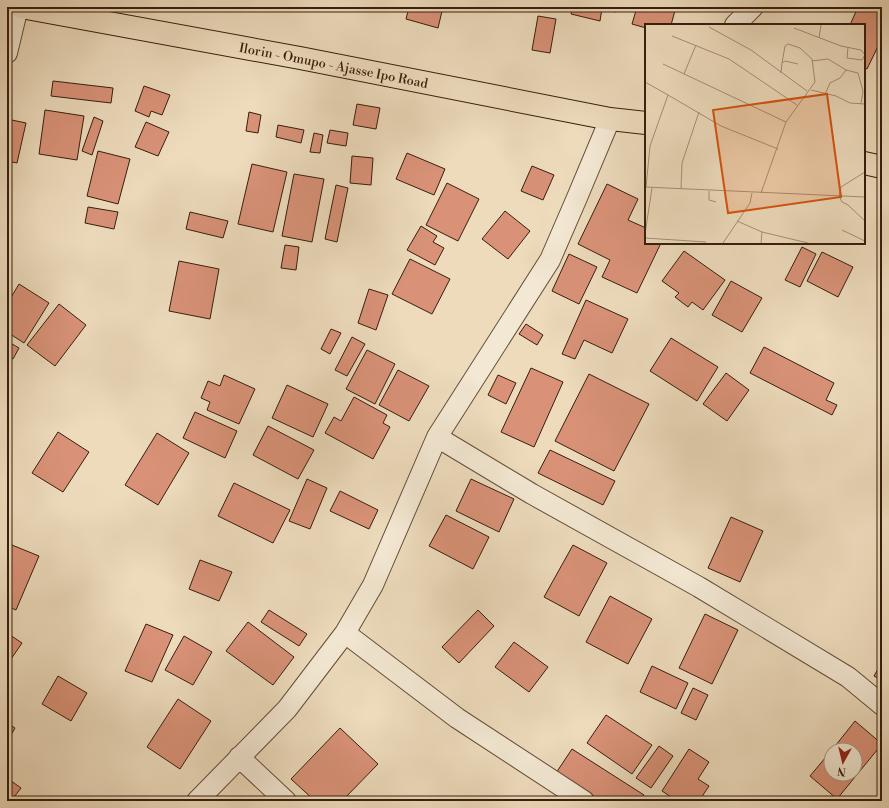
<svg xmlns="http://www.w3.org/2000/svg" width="889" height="808" font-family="'Libre Bodoni',serif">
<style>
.building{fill:#d99278;stroke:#361e0d}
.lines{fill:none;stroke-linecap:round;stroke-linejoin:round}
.street-casing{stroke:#644d39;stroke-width:22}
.highway-casing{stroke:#361e0d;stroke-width:24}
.street{stroke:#f3e8d3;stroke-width:20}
.highway{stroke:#eddbbc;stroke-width:22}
.labels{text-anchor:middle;stroke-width:3.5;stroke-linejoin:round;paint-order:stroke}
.street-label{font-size:13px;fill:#361e0d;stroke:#f3e8d3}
.inset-road{fill:none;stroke:#a48f76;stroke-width:1}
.view{fill:#d6530c;fill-opacity:0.15;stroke:#d6530c;stroke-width:2}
.inset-edge{fill:none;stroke:#361e0d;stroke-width:2}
</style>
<rect width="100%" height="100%" fill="#eddbbc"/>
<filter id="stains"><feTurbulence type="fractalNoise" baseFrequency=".005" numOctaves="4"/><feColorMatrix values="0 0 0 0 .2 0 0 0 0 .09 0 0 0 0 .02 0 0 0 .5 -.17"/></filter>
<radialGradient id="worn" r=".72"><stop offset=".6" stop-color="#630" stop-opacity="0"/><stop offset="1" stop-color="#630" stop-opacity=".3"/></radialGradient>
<!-- building -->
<path class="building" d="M 409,7 L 443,7 L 438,28 L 406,19 Z
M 573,7 L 617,7 L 616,12 L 602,8 L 600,21 L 571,14 Z
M 637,7 L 676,7 L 671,25 L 646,25 L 646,28 L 632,24 Z
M 858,7 L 866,7 L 882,14 L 882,38 L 867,69 L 864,67 L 864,25 L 850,25 Z
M 538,16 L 556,19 L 550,53 L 532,50 Z
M 53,81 L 113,88 L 111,103 L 51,96 Z
M 144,86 L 170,95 L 162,115 L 151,111 L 149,117 L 135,111 Z
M 357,104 L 380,108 L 376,129 L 353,125 Z
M 45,110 L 84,116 L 77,160 L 39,154 Z
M 249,112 L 261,115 L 258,133 L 246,131 Z
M 94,117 L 103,121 L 92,155 L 82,151 Z
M 7,119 L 26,123 L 17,163 L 7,161 Z
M 146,122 L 169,132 L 158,156 L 135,147 Z
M 278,125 L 304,130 L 301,143 L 276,137 Z
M 330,130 L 348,133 L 346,146 L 327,143 Z
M 314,133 L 323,135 L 320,153 L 310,152 Z
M 98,151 L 130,159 L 118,204 L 87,196 Z
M 407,153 L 445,169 L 434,195 L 396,179 Z
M 352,156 L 373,158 L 371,185 L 350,183 Z
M 252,164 L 287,172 L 273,232 L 238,224 Z
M 532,166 L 554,175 L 543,200 L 521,191 Z
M 294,174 L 324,179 L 312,242 L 282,236 Z
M 447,183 L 479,199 L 458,241 L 426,225 Z
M 607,184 L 638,199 L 628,220 L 646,228 L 646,243 L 661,243 L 637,293 L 602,277 L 610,260 L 578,244 Z
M 336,185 L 348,188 L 337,242 L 325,239 Z
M 88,207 L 118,212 L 114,229 L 85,223 Z
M 505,211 L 530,231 L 508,259 L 482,239 Z
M 190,212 L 228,221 L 223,238 L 186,229 Z
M 421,226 L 437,236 L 433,242 L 444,248 L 435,265 L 407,250 Z
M 285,245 L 299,247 L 296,270 L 281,268 Z
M 802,247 L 816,254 L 800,287 L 785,280 Z
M 684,251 L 725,280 L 703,310 L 692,302 L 688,307 L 675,297 L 679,293 L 662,281 Z
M 822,252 L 853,267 L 838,297 L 807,281 Z
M 569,254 L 597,267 L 579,304 L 552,291 Z
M 410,259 L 450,279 L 432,314 L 392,294 Z
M 179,261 L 219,269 L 210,319 L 169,311 Z
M 731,281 L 762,298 L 742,332 L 712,315 Z
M 19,284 L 49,303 L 24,343 L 7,332 L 7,304 Z
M 369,289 L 388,295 L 376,330 L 358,323 Z
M 586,300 L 628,319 L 612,353 L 584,340 L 575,359 L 562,354 Z
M 59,304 L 86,325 L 55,366 L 27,345 Z
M 526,324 L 543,335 L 537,345 L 519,334 Z
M 331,329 L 341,333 L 330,354 L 321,349 Z
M 352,337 L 365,344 L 347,376 L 335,370 Z
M 671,338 L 718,367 L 697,401 L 650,371 Z
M 7,341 L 19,348 L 13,359 L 7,356 Z
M 764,347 L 834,383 L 826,400 L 837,405 L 832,415 L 750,373 Z
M 367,350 L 395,364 L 375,404 L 346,389 Z
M 531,368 L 563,382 L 534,447 L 501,432 Z
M 398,370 L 429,386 L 409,421 L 379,405 Z
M 726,373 L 749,390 L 727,421 L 703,404 Z
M 589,374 L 649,404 L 614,471 L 555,441 Z
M 224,375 L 255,389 L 239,424 L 207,410 L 210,402 L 201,398 L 208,381 L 220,386 Z
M 498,375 L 516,383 L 506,404 L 488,395 Z
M 287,385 L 328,404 L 313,437 L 272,418 Z
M 354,397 L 387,415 L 383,423 L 390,427 L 373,459 L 325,433 L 334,417 L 341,421 Z
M 195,412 L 237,431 L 225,458 L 183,438 Z
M 268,426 L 314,450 L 298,479 L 253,455 Z
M 58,432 L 89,452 L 63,492 L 32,473 Z
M 157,433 L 189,453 L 158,505 L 125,485 Z
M 550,450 L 615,481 L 603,505 L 538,473 Z
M 307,479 L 327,488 L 310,529 L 289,521 Z
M 471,479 L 514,499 L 499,532 L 456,511 Z
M 234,483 L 290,510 L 273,543 L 218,516 Z
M 340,491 L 378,510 L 369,529 L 330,511 Z
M 446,515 L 489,537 L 473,569 L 429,546 Z
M 731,517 L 763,531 L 740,582 L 708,568 Z
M 7,543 L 39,556 L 16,610 L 7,606 Z
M 573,545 L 607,563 L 579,616 L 544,597 Z
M 200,560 L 232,572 L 219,601 L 189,589 Z
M 610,596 L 652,619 L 628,664 L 586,642 Z
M 269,610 L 307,634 L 299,646 L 261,622 Z
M 478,610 L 494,626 L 459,663 L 442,647 Z
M 705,614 L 738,630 L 712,684 L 679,668 Z
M 248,622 L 294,657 L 273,685 L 226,651 Z
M 146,624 L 173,635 L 152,682 L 125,671 Z
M 7,633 L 22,643 L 9,662 L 7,661 Z
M 184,636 L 212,652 L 193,685 L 165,670 Z
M 514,642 L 548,667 L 529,692 L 495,667 Z
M 882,662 L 882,680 L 874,676 Z
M 652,666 L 688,683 L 676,709 L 640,692 Z
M 58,676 L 87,693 L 71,721 L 42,704 Z
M 693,688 L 708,695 L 696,720 L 681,713 Z
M 178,699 L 211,721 L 180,769 L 147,747 Z
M 606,715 L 652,745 L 632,774 L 587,743 Z
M 855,721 L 882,744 L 837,799 L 810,776 L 831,751 L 831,774 L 855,774 L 855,750 L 832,750 Z
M 7,723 L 15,728 L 7,742 Z
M 340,728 L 378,764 L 342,801 L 315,801 L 291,779 Z
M 659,746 L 673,756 L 651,788 L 636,778 Z
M 572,749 L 644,795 L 640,801 L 599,801 L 556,773 Z
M 689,749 L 709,762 L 698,779 L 709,786 L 699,801 L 677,801 L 662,791 Z
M 7,778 L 21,788 L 11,801 L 7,801 Z"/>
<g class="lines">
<defs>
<path id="street" d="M 735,25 L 753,7
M 7,53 L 18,7
M 437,437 L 532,494 L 699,587 L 848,677 L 882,705
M 345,633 L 457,718 L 584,801
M 239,757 L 286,801
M 197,801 L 287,709 L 345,633 L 373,585 L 437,437 L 550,260 L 576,200 L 610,119"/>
<g id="highway">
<path id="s1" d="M 21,7 L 300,58 L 610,119 L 646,123"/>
<path d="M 864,163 L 882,167"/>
</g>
</defs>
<!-- street casing -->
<use href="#street" class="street-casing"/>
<!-- highway casing -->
<use href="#highway" class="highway-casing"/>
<!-- street -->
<use href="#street" class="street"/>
<!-- highway -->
<use href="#highway" class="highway"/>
</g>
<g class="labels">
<!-- street labels -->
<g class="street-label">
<text dy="5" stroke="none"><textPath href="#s1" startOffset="318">Ilorin - Omupo - Ajasse Ipo Road</textPath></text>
</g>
</g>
<!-- overview -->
<g transform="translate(645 24)">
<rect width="220" height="220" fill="#eddbbc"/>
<path class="inset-road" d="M 64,3 L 106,26 L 162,67M 149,4 L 196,22 L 216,26 L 220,31M 27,12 L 84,35 L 152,81M 174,14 L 176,1M 203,23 L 202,34 L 217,36 L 220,31M 167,37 L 183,35 L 201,46 L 213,49 L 218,67 L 216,79M 18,40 L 141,98M 136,49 L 137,39 L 140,37 L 153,40M 39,50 L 51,21M 0,58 L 23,71M 166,66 L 191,72 L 205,79 L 220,80M 180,70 L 185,59 L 195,54 L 201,46M 220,148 L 196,163 L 194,172 L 197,178 L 203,181 L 220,197M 0,163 L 220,173M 1,163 L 5,122 L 23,71 L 76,102 L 133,125M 36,165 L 37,139 L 54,88M 64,167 L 64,176 L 71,178M 116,169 L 141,98 L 170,58 L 167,35 L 155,24 L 143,20 L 140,22 L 137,39M 92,197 L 117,208 L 116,219M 197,206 L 220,217M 117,208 L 163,219M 0,210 L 7,164M 0,214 L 61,218M 78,219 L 105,179 L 107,169"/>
<path class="view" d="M 182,70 L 196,173 L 83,189 L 68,86 Z"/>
<rect width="220" height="220" class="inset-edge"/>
</g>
<!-- margin -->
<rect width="889" height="808" fill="none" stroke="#eddbbc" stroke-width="24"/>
<rect x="8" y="8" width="873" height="792" fill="none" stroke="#361e0d" stroke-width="2"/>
<rect x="12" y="12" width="865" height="784" fill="none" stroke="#361e0d"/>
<!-- north arrow -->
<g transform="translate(843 762) rotate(188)"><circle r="19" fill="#f3e8d3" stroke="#a79784"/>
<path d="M0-3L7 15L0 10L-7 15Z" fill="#8f2418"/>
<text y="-6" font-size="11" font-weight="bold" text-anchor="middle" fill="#361e0d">N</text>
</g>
<rect width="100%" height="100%" filter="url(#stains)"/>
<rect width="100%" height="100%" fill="url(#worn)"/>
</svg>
